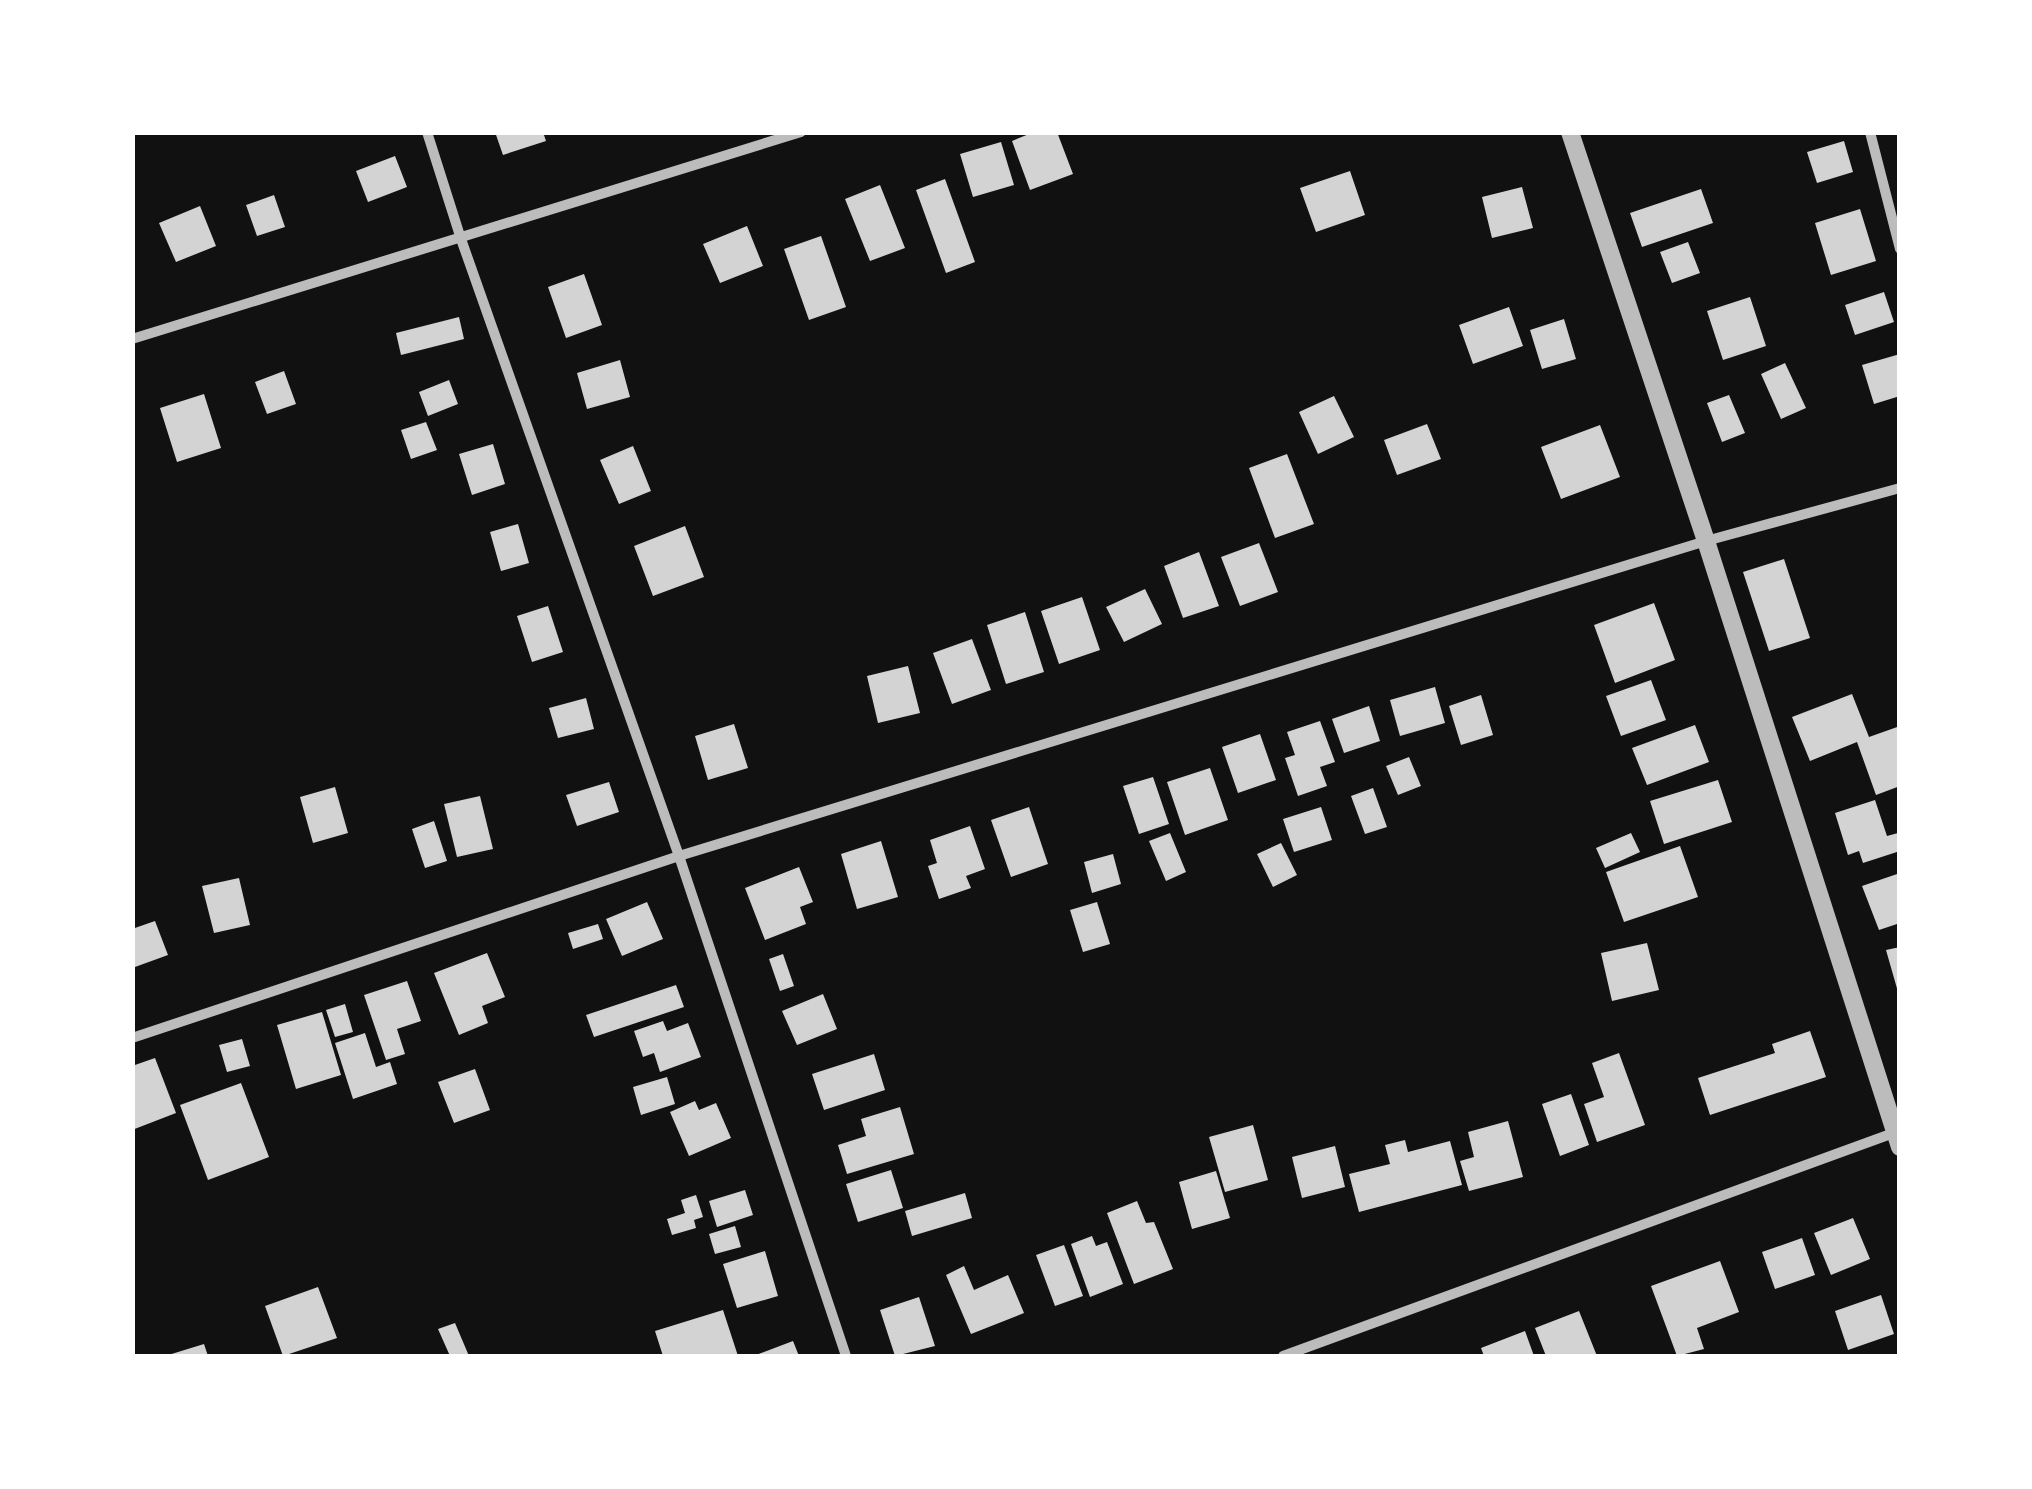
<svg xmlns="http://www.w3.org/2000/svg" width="2032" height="1489" font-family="Helvetica,sans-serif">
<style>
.building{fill:#d3d3d3}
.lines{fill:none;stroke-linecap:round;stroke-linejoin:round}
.minor{stroke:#bcbcbc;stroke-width:10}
.tertiary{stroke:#bcbcbc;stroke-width:18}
</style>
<rect width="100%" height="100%" fill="#111"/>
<!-- building -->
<path class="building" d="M 495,132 L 543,132 L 546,141 L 503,155 Z
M 1034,132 L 1057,132 L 1073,174 L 1030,190 L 1012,141 Z
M 1844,141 L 1853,172 L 1817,183 L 1807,152 Z
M 1001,142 L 1014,185 L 973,197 L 960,154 Z
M 395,156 L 407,187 L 368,202 L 356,171 Z
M 1350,171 L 1365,215 L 1316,232 L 1300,188 Z
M 945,179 L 975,262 L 946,273 L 916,190 Z
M 880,185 L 905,248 L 870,261 L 845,199 Z
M 1522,187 L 1533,228 L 1492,238 L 1482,197 Z
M 1701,189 L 1713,223 L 1642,247 L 1630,213 Z
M 274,195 L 285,227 L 257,236 L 246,205 Z
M 200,206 L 216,246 L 176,262 L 159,223 Z
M 1860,209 L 1876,261 L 1831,275 L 1815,223 Z
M 747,226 L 763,266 L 720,283 L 703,244 Z
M 821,236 L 846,307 L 809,320 L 784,249 Z
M 1688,242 L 1700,273 L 1672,283 L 1660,252 Z
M 584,274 L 602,325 L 566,338 L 548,287 Z
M 1884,292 L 1894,322 L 1855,335 L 1845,305 Z
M 1750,297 L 1766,346 L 1723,360 L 1707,311 Z
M 1509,307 L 1523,346 L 1473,364 L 1459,325 Z
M 459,317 L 464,339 L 401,355 L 396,333 Z
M 1564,319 L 1576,359 L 1542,369 L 1530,330 Z
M 1900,354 L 1900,396 L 1874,404 L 1862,365 Z
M 620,360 L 630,397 L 587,409 L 577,373 Z
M 1785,363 L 1806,408 L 1781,419 L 1761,374 Z
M 284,371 L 296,404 L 267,414 L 255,382 Z
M 449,380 L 458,404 L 428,416 L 419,392 Z
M 204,394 L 221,448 L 177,462 L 160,408 Z
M 1729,395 L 1745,433 L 1722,442 L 1707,403 Z
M 1334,396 L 1354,437 L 1318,454 L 1299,412 Z
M 426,422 L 437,450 L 411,459 L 401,430 Z
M 1427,424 L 1441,459 L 1397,475 L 1384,440 Z
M 1600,425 L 1620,477 L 1561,499 L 1541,447 Z
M 493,444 L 505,484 L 472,495 L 459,454 Z
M 633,446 L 651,491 L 619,504 L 600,460 Z
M 1287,454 L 1314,524 L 1275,538 L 1249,468 Z
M 518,524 L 529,563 L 501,571 L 490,532 Z
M 685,526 L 704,577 L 653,596 L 634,546 Z
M 1259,543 L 1278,592 L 1240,606 L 1221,557 Z
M 1199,552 L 1219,606 L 1183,618 L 1164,566 Z
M 1784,559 L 1810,638 L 1769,651 L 1743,572 Z
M 1145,589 L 1162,624 L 1124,642 L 1106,607 Z
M 1082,597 L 1100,650 L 1059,664 L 1041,611 Z
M 1654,603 L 1675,660 L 1615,683 L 1594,625 Z
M 548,606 L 563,652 L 532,662 L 517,616 Z
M 1025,612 L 1044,672 L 1006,684 L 987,625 Z
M 972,639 L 991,690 L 952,704 L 933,653 Z
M 908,666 L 920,713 L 878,723 L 867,676 Z
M 1651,680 L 1666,720 L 1621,736 L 1606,696 Z
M 1435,687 L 1445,723 L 1400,736 L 1390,700 Z
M 1852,694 L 1869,737 L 1900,726 L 1900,786 L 1876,795 L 1857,742 L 1810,761 L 1792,717 Z
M 1481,695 L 1493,735 L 1461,745 L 1449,706 Z
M 586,698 L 594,729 L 558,738 L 549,708 Z
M 1369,706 L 1380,741 L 1344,753 L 1332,719 Z
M 1320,721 L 1335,762 L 1320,767 L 1327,786 L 1298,796 L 1285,758 L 1295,755 L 1287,732 Z
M 734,724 L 748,768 L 708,780 L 695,736 Z
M 1695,725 L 1709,762 L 1647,785 L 1632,748 Z
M 1260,734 L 1276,780 L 1238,793 L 1222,747 Z
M 1409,757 L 1421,786 L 1398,795 L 1386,766 Z
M 1210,768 L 1228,820 L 1185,835 L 1167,782 Z
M 1153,777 L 1169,824 L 1139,834 L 1123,786 Z
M 1718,780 L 1732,822 L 1664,844 L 1650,801 Z
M 609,782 L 619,812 L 577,826 L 566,795 Z
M 335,787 L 348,833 L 313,843 L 300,797 Z
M 1373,788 L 1387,827 L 1365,834 L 1351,796 Z
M 480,796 L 493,849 L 457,857 L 444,804 Z
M 1875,800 L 1887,836 L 1898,833 L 1900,851 L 1863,863 L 1859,851 L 1848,855 L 1835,813 Z
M 1029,807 L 1048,864 L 1011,877 L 991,820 Z
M 1321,807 L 1332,840 L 1294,852 L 1283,819 Z
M 434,821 L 447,861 L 425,868 L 412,829 Z
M 970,826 L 985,869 L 966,876 L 971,888 L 939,899 L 928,866 L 937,863 L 930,840 Z
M 1170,833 L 1186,872 L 1166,881 L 1149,841 Z
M 1631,833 L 1640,852 L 1605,868 L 1596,848 Z
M 881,841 L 898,897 L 857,909 L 841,854 Z
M 1281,843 L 1297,875 L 1273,887 L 1257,854 Z
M 1680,846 L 1698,897 L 1624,922 L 1606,872 Z
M 1113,854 L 1121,884 L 1092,893 L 1084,862 Z
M 799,867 L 813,902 L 800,907 L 806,924 L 765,940 L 745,888 Z
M 1900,873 L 1900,923 L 1879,930 L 1862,886 Z
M 239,878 L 250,925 L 214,933 L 202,886 Z
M 647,902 L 663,939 L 622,956 L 606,919 Z
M 1097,902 L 1110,944 L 1083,952 L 1070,910 Z
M 155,921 L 168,955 L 135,967 L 132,929 Z
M 598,924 L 603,939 L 573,949 L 568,933 Z
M 1647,943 L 1659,990 L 1612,1001 L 1601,953 Z
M 1900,947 L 1900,992 L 1898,992 L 1886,950 Z
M 487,953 L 505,997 L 482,1006 L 488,1023 L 459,1035 L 434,973 Z
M 783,954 L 794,986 L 780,991 L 769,959 Z
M 407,981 L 421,1021 L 397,1029 L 405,1054 L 386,1060 L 364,995 Z
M 676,985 L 684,1007 L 594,1037 L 586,1015 Z
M 823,994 L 837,1029 L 797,1045 L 782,1011 Z
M 345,1004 L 353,1032 L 335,1037 L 326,1010 Z
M 322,1012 L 341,1075 L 296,1089 L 277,1025 Z
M 663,1021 L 667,1031 L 688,1023 L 701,1057 L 660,1072 L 654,1053 L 643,1057 L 634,1031 Z
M 1810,1031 L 1826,1077 L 1710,1115 L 1698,1078 L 1775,1053 L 1772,1044 Z
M 365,1033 L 376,1067 L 390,1062 L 397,1084 L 353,1099 L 335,1043 Z
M 242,1039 L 250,1066 L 227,1072 L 219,1045 Z
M 1619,1053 L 1645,1125 L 1597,1142 L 1584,1104 L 1604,1097 L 1592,1063 Z
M 874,1054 L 885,1090 L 824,1110 L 812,1074 Z
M 155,1058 L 176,1113 L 132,1130 L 132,1066 Z
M 475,1069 L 490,1110 L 454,1123 L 438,1082 Z
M 667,1077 L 675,1104 L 641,1115 L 633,1087 Z
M 241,1083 L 269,1157 L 208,1180 L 180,1105 Z
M 1571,1094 L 1589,1145 L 1560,1156 L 1542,1104 Z
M 695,1101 L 699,1110 L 716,1103 L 731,1138 L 689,1156 L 670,1112 Z
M 900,1107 L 914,1154 L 847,1174 L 838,1145 L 866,1136 L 861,1119 Z
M 1508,1121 L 1523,1177 L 1469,1191 L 1460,1161 L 1474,1157 L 1468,1132 Z
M 1253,1125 L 1268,1180 L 1225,1192 L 1209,1137 Z
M 1405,1140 L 1408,1152 L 1450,1141 L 1462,1185 L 1359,1212 L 1349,1174 L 1390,1164 L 1385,1145 Z
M 1335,1146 L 1345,1187 L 1302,1198 L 1292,1157 Z
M 891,1170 L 903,1208 L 858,1222 L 846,1184 Z
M 1216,1171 L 1230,1218 L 1192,1229 L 1179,1182 Z
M 745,1190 L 753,1215 L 717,1227 L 709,1201 Z
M 965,1193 L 972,1218 L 912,1236 L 905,1211 Z
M 696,1195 L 703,1217 L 694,1220 L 696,1228 L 672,1235 L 667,1219 L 685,1213 L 681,1200 Z
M 1137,1201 L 1146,1223 L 1154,1222 L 1173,1269 L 1134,1284 L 1107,1213 Z
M 1853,1218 L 1870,1259 L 1831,1275 L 1814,1233 Z
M 735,1226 L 741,1247 L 715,1254 L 709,1234 Z
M 1092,1236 L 1096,1246 L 1107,1242 L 1123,1284 L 1090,1297 L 1071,1244 Z
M 1802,1238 L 1815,1275 L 1775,1289 L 1762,1252 Z
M 1064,1245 L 1083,1296 L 1055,1306 L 1036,1255 Z
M 765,1251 L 778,1296 L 737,1308 L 723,1264 Z
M 1720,1261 L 1739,1312 L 1697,1328 L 1704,1349 L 1677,1356 L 1651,1286 Z
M 964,1266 L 974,1290 L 1008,1275 L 1024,1313 L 971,1334 L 946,1275 Z
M 318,1287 L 337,1338 L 283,1356 L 265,1306 Z
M 1881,1295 L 1894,1334 L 1848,1350 L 1835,1311 Z
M 919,1297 L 935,1346 L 895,1356 L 880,1310 Z
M 723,1310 L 738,1356 L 663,1356 L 655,1331 Z
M 1579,1311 L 1597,1356 L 1546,1356 L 1535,1328 Z
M 455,1323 L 469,1356 L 450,1356 L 438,1329 Z
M 1525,1331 L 1534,1356 L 1484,1356 L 1481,1348 Z
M 793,1341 L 799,1356 L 753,1356 Z
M 204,1344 L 208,1356 L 165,1356 Z"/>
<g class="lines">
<!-- minor -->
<path class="minor" d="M 427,132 L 461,239 L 679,856 L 846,1356
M 1870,132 L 1900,249
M 132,339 L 801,132
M 132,1038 L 679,856 L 1706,541 L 1900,488
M 1283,1356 L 1899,1131"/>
<!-- tertiary -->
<path class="tertiary" d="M 1570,132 L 1706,541 L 1900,1147"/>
</g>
<!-- border -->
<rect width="2032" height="1489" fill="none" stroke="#ffffff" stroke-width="270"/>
</svg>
